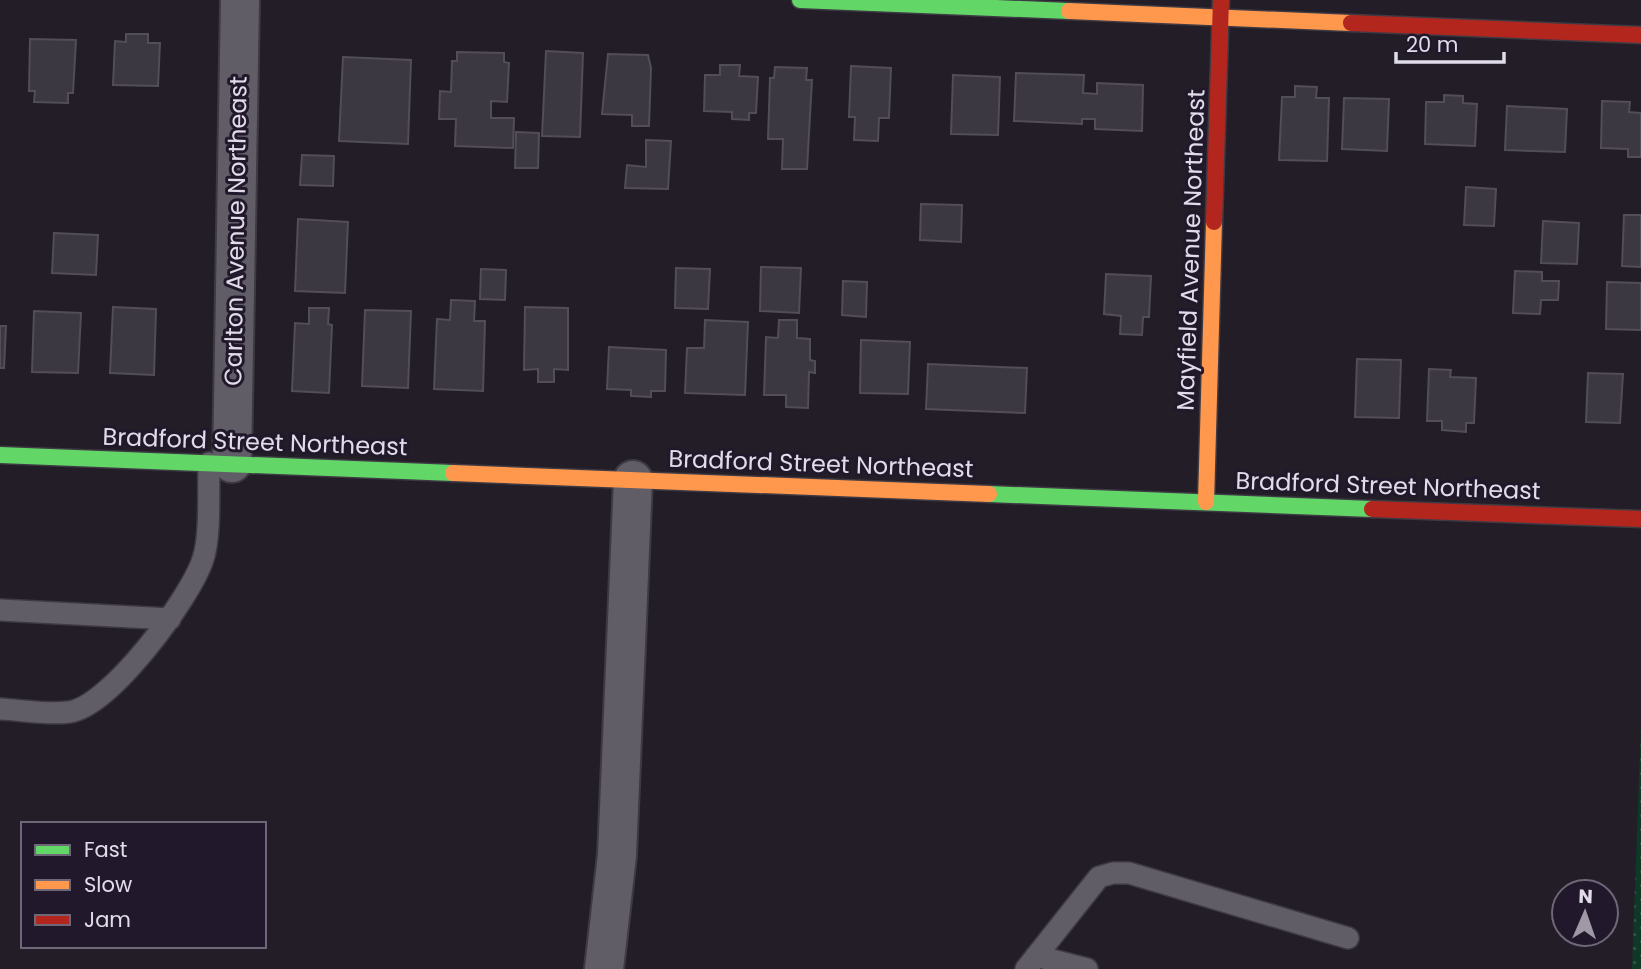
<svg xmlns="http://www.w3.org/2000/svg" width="1641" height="969" font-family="Poppins,sans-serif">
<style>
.garden{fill:url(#garden-dots)}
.building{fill:#3c3841;stroke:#524d57;stroke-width:2}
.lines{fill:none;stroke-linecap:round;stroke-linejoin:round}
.lane-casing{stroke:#3e3a43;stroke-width:24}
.street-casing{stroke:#3e3a43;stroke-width:42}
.fast-casing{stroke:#3e3a43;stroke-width:19}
.slow-casing{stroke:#3e3a43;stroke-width:19}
.jam-casing{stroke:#3e3a43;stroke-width:19}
.lane{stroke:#615d66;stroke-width:21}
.street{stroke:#615d66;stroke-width:38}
.fast{stroke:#63d668;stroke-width:16}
.slow{stroke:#ff974d;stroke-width:16}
.jam{stroke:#b3261e;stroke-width:16}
.labels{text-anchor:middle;stroke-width:6;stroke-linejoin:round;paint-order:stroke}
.street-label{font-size:24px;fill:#e0dce9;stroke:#21192b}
</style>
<defs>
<pattern id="garden-dots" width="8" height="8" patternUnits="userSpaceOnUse" patternTransform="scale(1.75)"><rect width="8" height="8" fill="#0f3927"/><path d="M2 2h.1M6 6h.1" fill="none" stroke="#325546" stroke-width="1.8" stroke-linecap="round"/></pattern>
</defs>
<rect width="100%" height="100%" fill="#221d27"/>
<!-- garden -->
<path class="garden" d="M 1641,725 L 1641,969 L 1632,969 Z"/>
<!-- building -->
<path class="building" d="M 126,34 L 148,34 L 148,43 L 160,43 L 158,86 L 113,85 L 115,41 L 126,42 Z
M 30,39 L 76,40 L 73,93 L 68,93 L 68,103 L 34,102 L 35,91 L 29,91 Z
M 546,51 L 583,53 L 580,137 L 542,136 Z
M 457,52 L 504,53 L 504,62 L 509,63 L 507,102 L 491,101 L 491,118 L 514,118 L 513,148 L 455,146 L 456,119 L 439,119 L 440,91 L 451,92 L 452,61 L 457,61 Z
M 608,54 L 648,55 L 651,68 L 649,126 L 632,126 L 632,115 L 602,114 Z
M 343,57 L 411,60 L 408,144 L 339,141 Z
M 720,65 L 740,65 L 739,76 L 758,77 L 756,113 L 749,113 L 749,120 L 732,119 L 732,112 L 704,111 L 705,75 L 720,75 Z
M 851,66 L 891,68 L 889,118 L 879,118 L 878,141 L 854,140 L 855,117 L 849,117 Z
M 775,67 L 807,68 L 806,80 L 812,80 L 807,169 L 782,169 L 783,139 L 768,139 L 770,78 L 774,78 Z
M 1016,73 L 1084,75 L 1083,93 L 1097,94 L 1097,83 L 1143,85 L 1142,131 L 1095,129 L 1095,119 L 1082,119 L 1082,124 L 1014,121 Z
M 953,75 L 1000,77 L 998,135 L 951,134 Z
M 1295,86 L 1317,87 L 1316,98 L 1329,98 L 1327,161 L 1279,160 L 1282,97 L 1295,97 Z
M 1444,95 L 1463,96 L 1463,103 L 1477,104 L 1475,146 L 1425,144 L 1426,102 L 1444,102 Z
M 1344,98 L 1389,99 L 1387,151 L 1342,149 Z
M 1602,101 L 1630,102 L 1629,112 L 1641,113 L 1641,157 L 1628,157 L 1628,149 L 1601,148 Z
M 1507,106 L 1567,109 L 1565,152 L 1505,150 Z
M 516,132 L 539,133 L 538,168 L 515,168 Z
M 646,140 L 671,141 L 668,189 L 625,188 L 627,165 L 646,167 Z
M 302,155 L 334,156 L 333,186 L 300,185 Z
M 1466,187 L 1496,189 L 1494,226 L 1464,225 Z
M 921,204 L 962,205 L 961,242 L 920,240 Z
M 1624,215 L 1641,215 L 1641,267 L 1622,266 Z
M 298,219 L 348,222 L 345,293 L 295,291 Z
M 1543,221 L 1579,223 L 1577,264 L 1541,263 Z
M 54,233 L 98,235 L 96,275 L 52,273 Z
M 761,267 L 801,268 L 799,313 L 760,311 Z
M 676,268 L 710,269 L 708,309 L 675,308 Z
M 481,269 L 506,270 L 505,300 L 480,299 Z
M 1515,271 L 1542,272 L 1542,281 L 1559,281 L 1558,300 L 1541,300 L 1540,314 L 1513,313 Z
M 1106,274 L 1151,276 L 1149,317 L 1143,317 L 1142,335 L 1120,334 L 1121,316 L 1104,314 Z
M 843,281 L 867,282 L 866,317 L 842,315 Z
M 1607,282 L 1641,283 L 1641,330 L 1606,329 Z
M 451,300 L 475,301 L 474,321 L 485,321 L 483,391 L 434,389 L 437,319 L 450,320 Z
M 113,307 L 156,309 L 154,375 L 110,373 Z
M 525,307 L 568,308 L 568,370 L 554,369 L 554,382 L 538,382 L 538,369 L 524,370 Z
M 309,308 L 329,308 L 328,324 L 332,325 L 329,393 L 292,391 L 295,323 L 309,324 Z
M 365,310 L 411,311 L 408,388 L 362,386 Z
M 34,311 L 81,313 L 78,373 L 32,372 Z
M 705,320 L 748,322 L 745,395 L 685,393 L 687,348 L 704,348 Z
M 779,320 L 797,320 L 797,338 L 810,339 L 810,360 L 815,361 L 815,373 L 809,372 L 808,408 L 786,407 L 786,395 L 764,395 L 766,337 L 778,338 Z
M 0,326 L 6,326 L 4,368 L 0,368 Z
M 861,340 L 910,342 L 908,394 L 860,393 Z
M 609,347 L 666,350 L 665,391 L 651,391 L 651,397 L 631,396 L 631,390 L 607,389 Z
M 1357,359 L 1401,360 L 1399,418 L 1355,417 Z
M 928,364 L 1027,368 L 1025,413 L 926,409 Z
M 1429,369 L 1451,370 L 1450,377 L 1476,378 L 1474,423 L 1466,423 L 1466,432 L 1442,430 L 1442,421 L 1427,421 Z
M 1588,373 L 1623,374 L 1620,423 L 1586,422 Z"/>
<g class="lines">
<defs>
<path id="lane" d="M 0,610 L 170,619
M 0,709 C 22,710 48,715 69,712 C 110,707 191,597 203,559 C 211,536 208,488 209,463
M 1036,956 L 1087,969
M 1026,969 L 1099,877 L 1113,873 L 1129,873 L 1348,938"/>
<path id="street" d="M 232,463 L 240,0
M 604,969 L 617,855 L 633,480"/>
<path id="fast" d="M 800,0 L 1069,11
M 0,455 L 453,473
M 989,494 L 1372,509"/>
<path id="slow" d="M 1069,11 L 1351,23
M 453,473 L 989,494
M 1206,502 L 1214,222"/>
<path id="jam" d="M 1351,23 L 1641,35
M 1214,222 L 1221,0
M 1372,509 L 1641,519"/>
</defs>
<!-- lane casing -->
<use href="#lane" class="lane-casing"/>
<!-- street casing -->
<use href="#street" class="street-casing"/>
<!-- fast casing -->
<use href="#fast" class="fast-casing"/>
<!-- slow casing -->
<use href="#slow" class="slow-casing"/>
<!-- jam casing -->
<use href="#jam" class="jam-casing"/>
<!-- lane -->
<use href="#lane" class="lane"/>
<!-- street -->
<use href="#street" class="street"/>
<!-- fast -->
<use href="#fast" class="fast"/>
<!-- slow -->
<use href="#slow" class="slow"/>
<!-- jam -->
<use href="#jam" class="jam"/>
</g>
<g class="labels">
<!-- street labels -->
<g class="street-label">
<text transform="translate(236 231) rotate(-89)" y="8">Carlton Avenue Northeast</text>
<text transform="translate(1191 250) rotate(-88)" y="8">Mayfield Avenue Northeast</text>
<text transform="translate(255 442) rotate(2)" y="8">Bradford Street Northeast</text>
<text transform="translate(821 464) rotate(2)" y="8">Bradford Street Northeast</text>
<text transform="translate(1388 486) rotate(2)" y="8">Bradford Street Northeast</text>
</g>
</g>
<!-- legend -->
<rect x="21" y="822" width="245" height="126" fill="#21192b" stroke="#6d6777" stroke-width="2"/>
<rect x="35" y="845" width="35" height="10" fill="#63d668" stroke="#6d6777" stroke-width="2"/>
<text x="84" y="857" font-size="21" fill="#e0dce9">Fast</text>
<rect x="35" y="880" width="35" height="10" fill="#ff974d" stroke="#6d6777" stroke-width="2"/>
<text x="84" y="892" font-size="21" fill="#e0dce9">Slow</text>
<rect x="35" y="915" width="35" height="10" fill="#b3261e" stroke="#6d6777" stroke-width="2"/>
<text x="84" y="927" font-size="21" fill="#e0dce9">Jam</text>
<!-- north arrow -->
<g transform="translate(1585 913) rotate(2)"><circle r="33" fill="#21192b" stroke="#6d6777" stroke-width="2"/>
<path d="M0-5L12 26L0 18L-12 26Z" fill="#9e99a5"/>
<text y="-10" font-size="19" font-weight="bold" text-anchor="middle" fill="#e0dce9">N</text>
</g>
<!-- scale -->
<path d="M1396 52v10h108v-10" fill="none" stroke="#e0dce9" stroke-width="3.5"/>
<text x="1406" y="52" font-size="21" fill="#e0dce9" stroke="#21192b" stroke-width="5" paint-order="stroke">20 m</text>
</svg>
